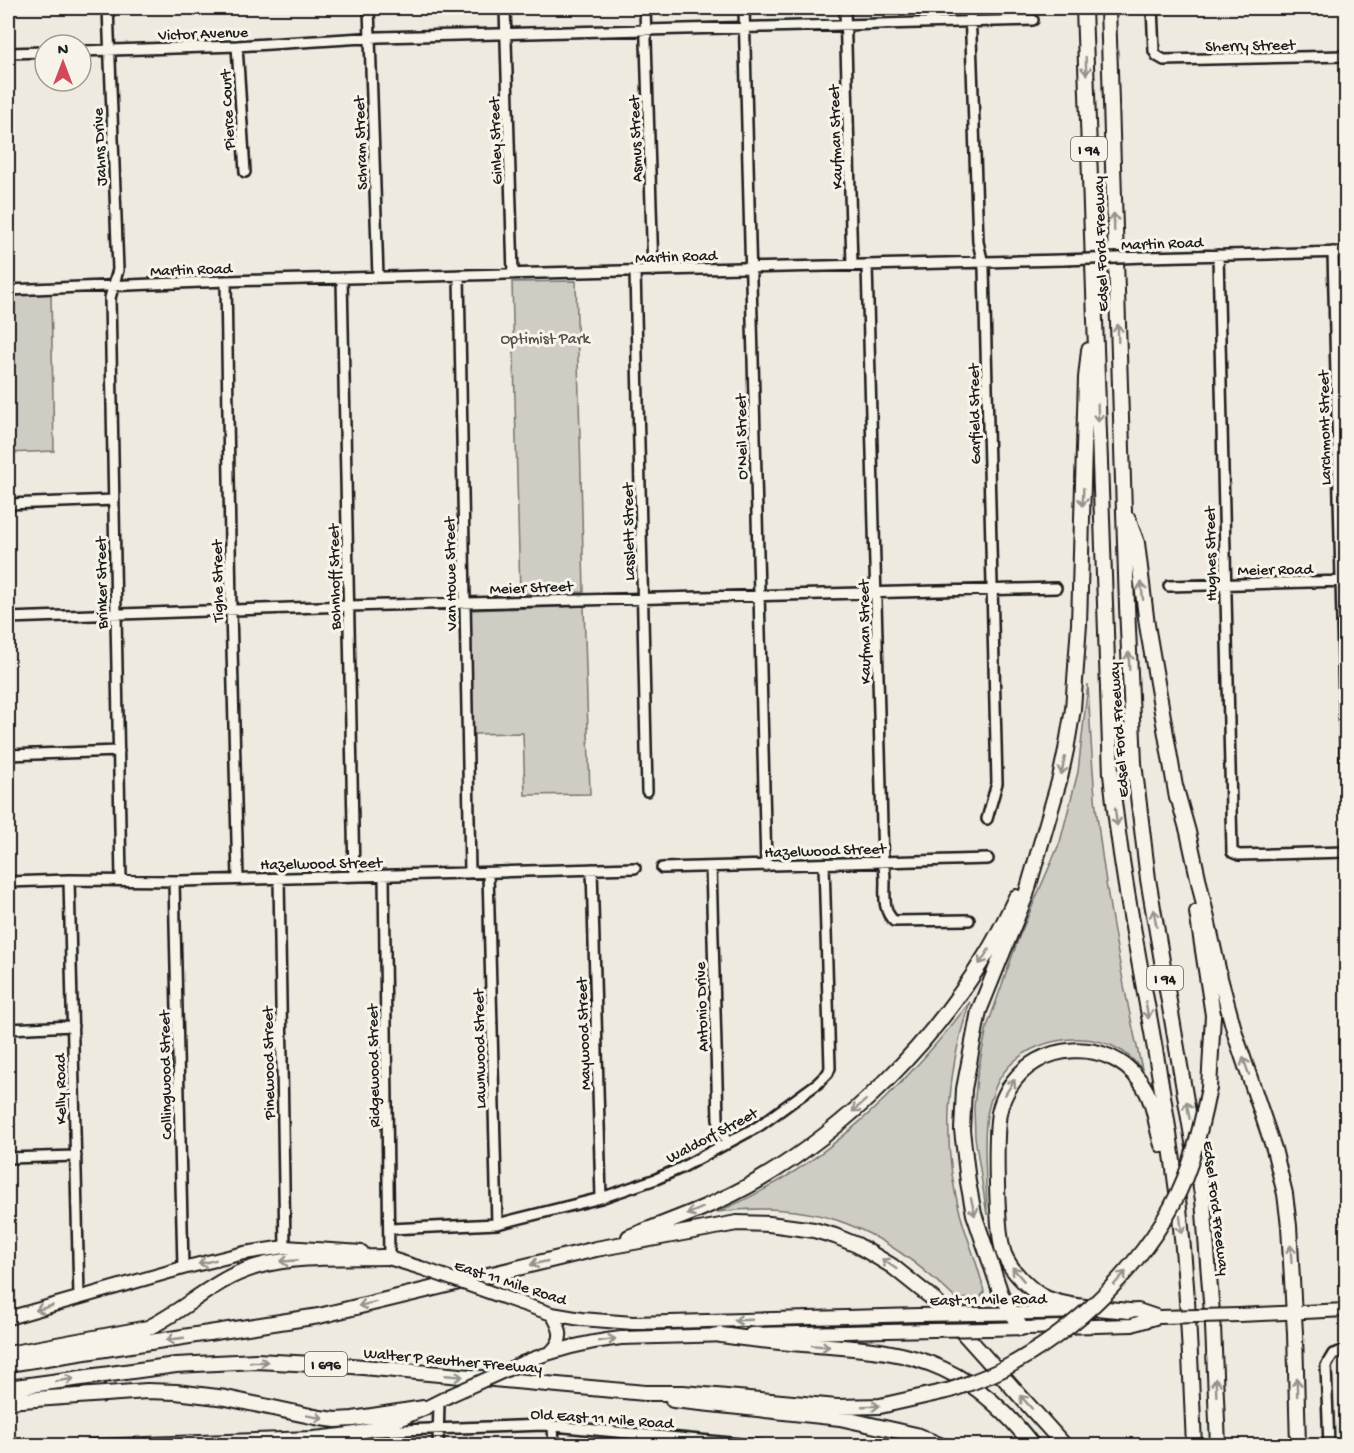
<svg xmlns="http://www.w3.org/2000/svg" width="1354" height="1453" font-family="'Gochi Hand',sans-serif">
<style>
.green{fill:#cfccc3;stroke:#767470;stroke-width:1.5}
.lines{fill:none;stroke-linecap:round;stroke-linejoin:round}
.minor-casing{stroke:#1c1c1c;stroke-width:14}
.major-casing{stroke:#1c1c1c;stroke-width:16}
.highway-casing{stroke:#1c1c1c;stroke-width:18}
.minor{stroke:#f7f3e8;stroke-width:9}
.major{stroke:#f7f3e8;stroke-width:12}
.highway{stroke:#f7f3e8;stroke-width:14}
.minor-bridge-casing{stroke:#1c1c1c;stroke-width:14;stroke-linecap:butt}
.major-bridge-casing{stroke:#1c1c1c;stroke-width:16;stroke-linecap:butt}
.highway-bridge-casing{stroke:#1c1c1c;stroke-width:18;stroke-linecap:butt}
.minor-bridge{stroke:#f7f3e8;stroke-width:9}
.major-bridge{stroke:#f7f3e8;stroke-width:12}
.highway-bridge{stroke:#f7f3e8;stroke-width:14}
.oneway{stroke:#94928c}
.labels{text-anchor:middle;stroke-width:6;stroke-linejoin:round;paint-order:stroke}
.shield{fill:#f7f3e8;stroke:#5e5c59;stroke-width:1.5}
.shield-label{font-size:15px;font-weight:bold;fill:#1c1c1c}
.street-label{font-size:16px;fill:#1c1c1c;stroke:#f7f3e8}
.park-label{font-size:16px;fill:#52514e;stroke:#f7f3e8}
</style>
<rect width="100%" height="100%" fill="#eeeae0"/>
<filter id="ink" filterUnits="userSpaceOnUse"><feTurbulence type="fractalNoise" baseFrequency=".0167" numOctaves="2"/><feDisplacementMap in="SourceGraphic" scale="12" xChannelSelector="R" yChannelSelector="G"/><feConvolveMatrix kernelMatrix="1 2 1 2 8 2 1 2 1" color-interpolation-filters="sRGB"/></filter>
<g filter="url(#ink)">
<!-- green -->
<path class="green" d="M 576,281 L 584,592 L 520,594 L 512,282 Z
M 51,294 L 54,451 L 8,453 L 8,296 Z
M 584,606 L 590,794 L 525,795 L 523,733 L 473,734 L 471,610 Z
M 1088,684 C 1090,725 1092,766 1096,807 C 1106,895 1122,983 1142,1069 C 1136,1063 1129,1055 1122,1051 C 1085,1029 1031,1038 1004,1072 C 996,1082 991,1097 988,1110 C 982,1136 987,1186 987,1215 L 975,1137 L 974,1108 L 977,1076 L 987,1027 L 1019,937 L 1060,842 L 1078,772 Z
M 970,1002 C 947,1069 941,1144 960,1213 C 967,1240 979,1265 984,1292 L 980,1298 L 956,1299 C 883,1228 819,1199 717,1212 C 821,1170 903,1089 970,1002 Z"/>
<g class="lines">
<defs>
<path id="minor" d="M 108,8 L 118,270 L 110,298 L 121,880
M 369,8 L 378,277
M 505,8 L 513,274
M 645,8 L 653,271
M 744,8 L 766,866
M 845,8 L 852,265
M 970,8 L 978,242 L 984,268 L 997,783 L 987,819
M 1152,8 L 1154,51 L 1157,56 L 1164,60 L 1346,56
M 237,46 L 245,172
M 81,51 L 237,46 L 379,37 L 1033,20
M 8,53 L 45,52
M 1333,252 L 1346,783
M 1218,255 L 1232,852 L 1239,855 L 1346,852
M 1146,257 L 1346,252
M 867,265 L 883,863 C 889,881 878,907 894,921 L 969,920
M 635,271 L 647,791
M 459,275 L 470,873
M 342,278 L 354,876
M 226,281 L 231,610 L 238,879
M 8,290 L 226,281 L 1063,260
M 8,504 L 114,500
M 1169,586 L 1346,581
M 8,618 L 348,606 L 1056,588
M 8,755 L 119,751
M 711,867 L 718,1119 L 727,1144
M 662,868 L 988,859
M 592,869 L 601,1198
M 488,873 L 497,1224
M 384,876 L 389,1257
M 279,878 L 285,1247
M 69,880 L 79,1297
M 174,881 L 183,1268
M 8,882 L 69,880 L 182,881 L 635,868
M 8,1029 L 73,1026
M 8,1158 L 76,1156
M 390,1229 L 497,1224 L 601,1198 L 656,1179 L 681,1168 L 759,1126 L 818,1083 L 828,1073 L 830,1068 L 824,864
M 553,1426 L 554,1446
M 372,1431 L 544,1425 L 762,1446
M 438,1446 L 439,1401
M 1329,1446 L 1326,1366 L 1333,1354 L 1346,1350"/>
<path id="major" d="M 382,1256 L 421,1268
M 520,1303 L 552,1314 L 581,1319 L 633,1323 L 919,1315
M 1120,1311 L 1138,1310 L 1159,1317
M 976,1314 L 1090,1312
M 1239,1315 L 1346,1310
M 8,1318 L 183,1268 L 244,1253 L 285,1247 L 362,1252
M 989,1329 L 1132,1325 L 1158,1317
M 751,1334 L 933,1330
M 551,1352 C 565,1339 561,1329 552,1314
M 522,1363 C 554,1350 586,1342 621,1338 L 730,1335
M 91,1446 L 313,1438 C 331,1436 351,1435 369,1430 C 397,1423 425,1408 451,1395"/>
<path id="highway" d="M 1084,8 L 1111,774 C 1124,907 1157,1037 1174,1169 C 1187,1260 1190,1353 1194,1446
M 1108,8 L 1127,606 L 1134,763 L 1148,879 L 1203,1200 L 1213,1326 L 1218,1446
M 1128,519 L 1137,543 L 1147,625 L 1177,798
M 1176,789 L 1188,832 L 1220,978 L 1236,1037 L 1274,1149 L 1285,1194 L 1289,1226 L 1295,1333 L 1298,1446
M 1197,912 L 1213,1015 L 1209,1088
M 629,1237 C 673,1220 718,1204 759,1180 C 850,1126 931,1045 987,953 C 998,935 1007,916 1016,897
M 1129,1311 C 1103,1308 1061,1308 1040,1295 C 1026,1286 1010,1269 1004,1254 C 996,1232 995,1138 999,1113 C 1001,1104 1004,1096 1009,1088 C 1037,1041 1108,1037 1140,1081 C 1155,1101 1155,1123 1162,1145
M 1021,1328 L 1001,1294 L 974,1214 L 968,1182 L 962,1130 L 964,1089 L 979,1011 L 1026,895 L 1060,778 L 1066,750 L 1073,709 L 1079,624 L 1086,378 L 1089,350
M 721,1335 C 748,1339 776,1342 803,1344 C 850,1348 899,1348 943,1369 C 978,1385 1010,1415 1033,1446
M 8,1354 L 148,1328 C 177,1314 201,1292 230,1277 C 276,1253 339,1258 389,1257
M 8,1364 L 319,1316 L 596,1249 L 737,1223 L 769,1224 L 814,1230 L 835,1236 L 857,1245 L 892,1266 L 932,1298 L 1065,1446
M 8,1388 L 176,1365 L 256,1361 L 352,1366 L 645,1393 L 683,1393 L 837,1407 L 880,1406 L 951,1390
M 673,1400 L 840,1418 L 916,1435 L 942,1446
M 8,1401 L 147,1391 L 176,1392 L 226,1398 L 320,1418 L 336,1420 L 353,1419 L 424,1408"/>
</defs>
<!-- minor casing -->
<use href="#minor" class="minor-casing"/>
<!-- major casing -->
<use href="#major" class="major-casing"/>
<!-- highway casing -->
<use href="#highway" class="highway-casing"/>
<!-- minor -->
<use href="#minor" class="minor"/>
<!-- major -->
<use href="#major" class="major"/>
<!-- highway -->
<use href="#highway" class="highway"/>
<defs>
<path id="minor-bridge" d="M 1063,260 L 1146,257"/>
<path id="major-bridge" d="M 421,1268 L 520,1303
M 919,1315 L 976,1314
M 1159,1317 L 1239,1315
M 933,1330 L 989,1329
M 451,1395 L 522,1363"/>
<path id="highway-bridge" d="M 951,1390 C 972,1382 995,1375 1014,1363 C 1088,1322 1163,1245 1190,1164 C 1198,1139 1204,1113 1209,1088"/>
</defs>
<!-- minor-bridge casing -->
<use href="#minor-bridge" class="minor-bridge-casing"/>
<!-- major-bridge casing -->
<use href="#major-bridge" class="major-bridge-casing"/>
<!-- highway-bridge casing -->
<use href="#highway-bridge" class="highway-bridge-casing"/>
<!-- minor-bridge -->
<use href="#minor-bridge" class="minor-bridge"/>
<!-- major-bridge -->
<use href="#major-bridge" class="major-bridge"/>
<!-- highway-bridge -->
<use href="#highway-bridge" class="highway-bridge"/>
</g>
<!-- one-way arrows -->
<defs><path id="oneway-shaft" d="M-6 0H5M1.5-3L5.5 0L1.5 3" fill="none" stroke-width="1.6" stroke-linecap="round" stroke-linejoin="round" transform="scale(1.5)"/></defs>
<g class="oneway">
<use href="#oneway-shaft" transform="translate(1086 66) rotate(88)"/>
<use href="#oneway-shaft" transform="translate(1114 222) rotate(-92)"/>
<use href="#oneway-shaft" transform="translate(1118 333) rotate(-92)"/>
<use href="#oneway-shaft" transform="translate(1098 413) rotate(88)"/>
<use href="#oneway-shaft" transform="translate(1083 497) rotate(92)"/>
<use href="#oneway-shaft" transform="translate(1142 591) rotate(-97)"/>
<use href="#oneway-shaft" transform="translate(1129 661) rotate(-92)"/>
<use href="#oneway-shaft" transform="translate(1063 766) rotate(102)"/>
<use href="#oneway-shaft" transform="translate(1116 817) rotate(83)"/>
<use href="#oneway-shaft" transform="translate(1155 918) rotate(-100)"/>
<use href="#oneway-shaft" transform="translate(984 957) rotate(123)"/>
<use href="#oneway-shaft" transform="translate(1147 1010) rotate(80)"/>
<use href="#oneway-shaft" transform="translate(1246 1066) rotate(-109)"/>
<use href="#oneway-shaft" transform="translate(1010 1087) rotate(-58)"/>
<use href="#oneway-shaft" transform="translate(859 1106) rotate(139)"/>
<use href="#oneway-shaft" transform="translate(1188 1110) rotate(-100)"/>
<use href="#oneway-shaft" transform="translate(973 1207) rotate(77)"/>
<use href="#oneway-shaft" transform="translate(695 1211) rotate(157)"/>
<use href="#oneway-shaft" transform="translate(1181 1225) rotate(83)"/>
<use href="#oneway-shaft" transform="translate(1291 1254) rotate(-93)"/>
<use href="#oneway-shaft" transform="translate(289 1261) rotate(175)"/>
<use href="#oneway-shaft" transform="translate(207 1262) rotate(166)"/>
<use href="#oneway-shaft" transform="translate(539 1263) rotate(167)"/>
<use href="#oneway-shaft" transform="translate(889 1264) rotate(-146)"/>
<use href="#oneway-shaft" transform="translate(1018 1274) rotate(-130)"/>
<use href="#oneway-shaft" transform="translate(1120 1278) rotate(-48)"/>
<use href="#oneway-shaft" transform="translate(367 1304) rotate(166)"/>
<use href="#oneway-shaft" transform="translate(44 1308) rotate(164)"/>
<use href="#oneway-shaft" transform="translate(743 1320) rotate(178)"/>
<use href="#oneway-shaft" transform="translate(175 1339) rotate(172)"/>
<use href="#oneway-shaft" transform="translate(607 1340) rotate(-8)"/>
<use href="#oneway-shaft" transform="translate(821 1346) rotate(4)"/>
<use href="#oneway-shaft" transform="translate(259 1362)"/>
<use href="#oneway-shaft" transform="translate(454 1376) rotate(5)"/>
<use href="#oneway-shaft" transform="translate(65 1380) rotate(-8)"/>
<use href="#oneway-shaft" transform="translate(1216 1387) rotate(-92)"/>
<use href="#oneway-shaft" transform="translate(1297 1387) rotate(-91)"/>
<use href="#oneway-shaft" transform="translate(1026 1402) rotate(-132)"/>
<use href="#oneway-shaft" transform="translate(871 1406) rotate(-2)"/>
<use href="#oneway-shaft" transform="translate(315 1417) rotate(10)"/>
</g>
</g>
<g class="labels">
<!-- shield labels -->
<g class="shield">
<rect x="1071" y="137" width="36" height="24" rx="4.5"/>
<rect x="1147" y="966" width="36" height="24" rx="4.5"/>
<rect x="305" y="1352" width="42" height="24" rx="4.5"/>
</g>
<g class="shield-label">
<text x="1089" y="154">I 94</text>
<text x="1165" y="983">I 94</text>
<text x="326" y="1369">I 696</text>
</g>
<!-- street labels -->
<g class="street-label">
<text transform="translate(203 32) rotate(-2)" y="6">Victor Avenue</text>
<text transform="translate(1250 44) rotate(-1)" y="6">Sherry Street</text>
<text transform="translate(226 110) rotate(-93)" y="6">Pierce Court</text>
<text transform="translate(834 137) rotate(-92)" y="6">Kaufman Street</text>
<text transform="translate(634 139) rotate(-92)" y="6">Asmus Street</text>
<text transform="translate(494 141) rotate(-92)" y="6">Ginley Street</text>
<text transform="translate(359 143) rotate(-92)" y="6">Schram Street</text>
<text transform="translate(98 147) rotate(-93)" y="6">Jahns Drive</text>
<text transform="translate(1162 242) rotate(-2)" y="6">Martin Road</text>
<text transform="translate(1099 244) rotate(-92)" y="6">Edsel Ford Freeway</text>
<text transform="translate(676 255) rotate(-2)" y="6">Martin Road</text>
<text transform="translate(191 268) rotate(-2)" y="6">Martin Road</text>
<text transform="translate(973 414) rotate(-91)" y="6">Garfield Street</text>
<text transform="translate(1323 428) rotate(-91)" y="6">Larchmont Street</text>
<text transform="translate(740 437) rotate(-91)" y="6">O'Neil Street</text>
<text transform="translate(627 532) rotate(-91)" y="6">Lasslett Street</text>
<text transform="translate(1209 554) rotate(-91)" y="6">Hughes Street</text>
<text transform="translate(1275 568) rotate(-1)" y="6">Meier Road</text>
<text transform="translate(449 574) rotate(-91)" y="6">Van Howe Street</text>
<text transform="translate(333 577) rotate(-91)" y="6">Bohnhoff Street</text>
<text transform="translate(216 581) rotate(-91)" y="6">Tighe Street</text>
<text transform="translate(100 583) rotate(-91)" y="6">Brinker Street</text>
<text transform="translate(531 586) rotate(-2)" y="6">Meier Street</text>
<text transform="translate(863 632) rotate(-91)" y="6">Kaufman Street</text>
<text transform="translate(1117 730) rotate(-94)" y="6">Edsel Ford Freeway</text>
<text transform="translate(825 849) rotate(-2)" y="6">Hazelwood Street</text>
<text transform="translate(321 862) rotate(-1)" y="6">Hazelwood Street</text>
<text transform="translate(700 1007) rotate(-92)" y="6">Antonio Drive</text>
<text transform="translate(582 1034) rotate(-92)" y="6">Maywood Street</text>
<text transform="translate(478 1049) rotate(-91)" y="6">Lawnwood Street</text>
<text transform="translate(267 1063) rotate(-91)" y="6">Pinewood Street</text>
<text transform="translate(372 1066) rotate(-91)" y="6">Ridgewood Street</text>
<text transform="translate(164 1075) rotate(-91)" y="6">Collingwood Street</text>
<text transform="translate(59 1089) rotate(-91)" y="6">Kelly Road</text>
<text transform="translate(711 1134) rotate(-28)" y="6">Waldorf Street</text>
<text transform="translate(1218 1208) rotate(83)" y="6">Edsel Ford Freeway</text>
<text transform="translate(511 1281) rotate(18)" y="6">East 11 Mile Road</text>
<text transform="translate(988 1298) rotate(-1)" y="6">East 11 Mile Road</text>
<text transform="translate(453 1359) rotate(5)" y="6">Walter P Reuther Freeway</text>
<text transform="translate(602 1417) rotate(4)" y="6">Old East 11 Mile Road</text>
</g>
<!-- park labels -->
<g class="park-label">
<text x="545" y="343">Optimist Park</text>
</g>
</g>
<!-- margin -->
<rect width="1354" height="1453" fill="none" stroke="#f7f3e8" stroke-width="30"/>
<rect x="15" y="15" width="1324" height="1423" fill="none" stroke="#1c1c1c" stroke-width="2" filter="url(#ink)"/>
<!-- north arrow -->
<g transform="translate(63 63)"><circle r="28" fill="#f7f3e8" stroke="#9f9d96" stroke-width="1.5"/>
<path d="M0-4.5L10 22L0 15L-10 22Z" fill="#d1495b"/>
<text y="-9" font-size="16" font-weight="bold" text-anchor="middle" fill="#1c1c1c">N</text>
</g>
</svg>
